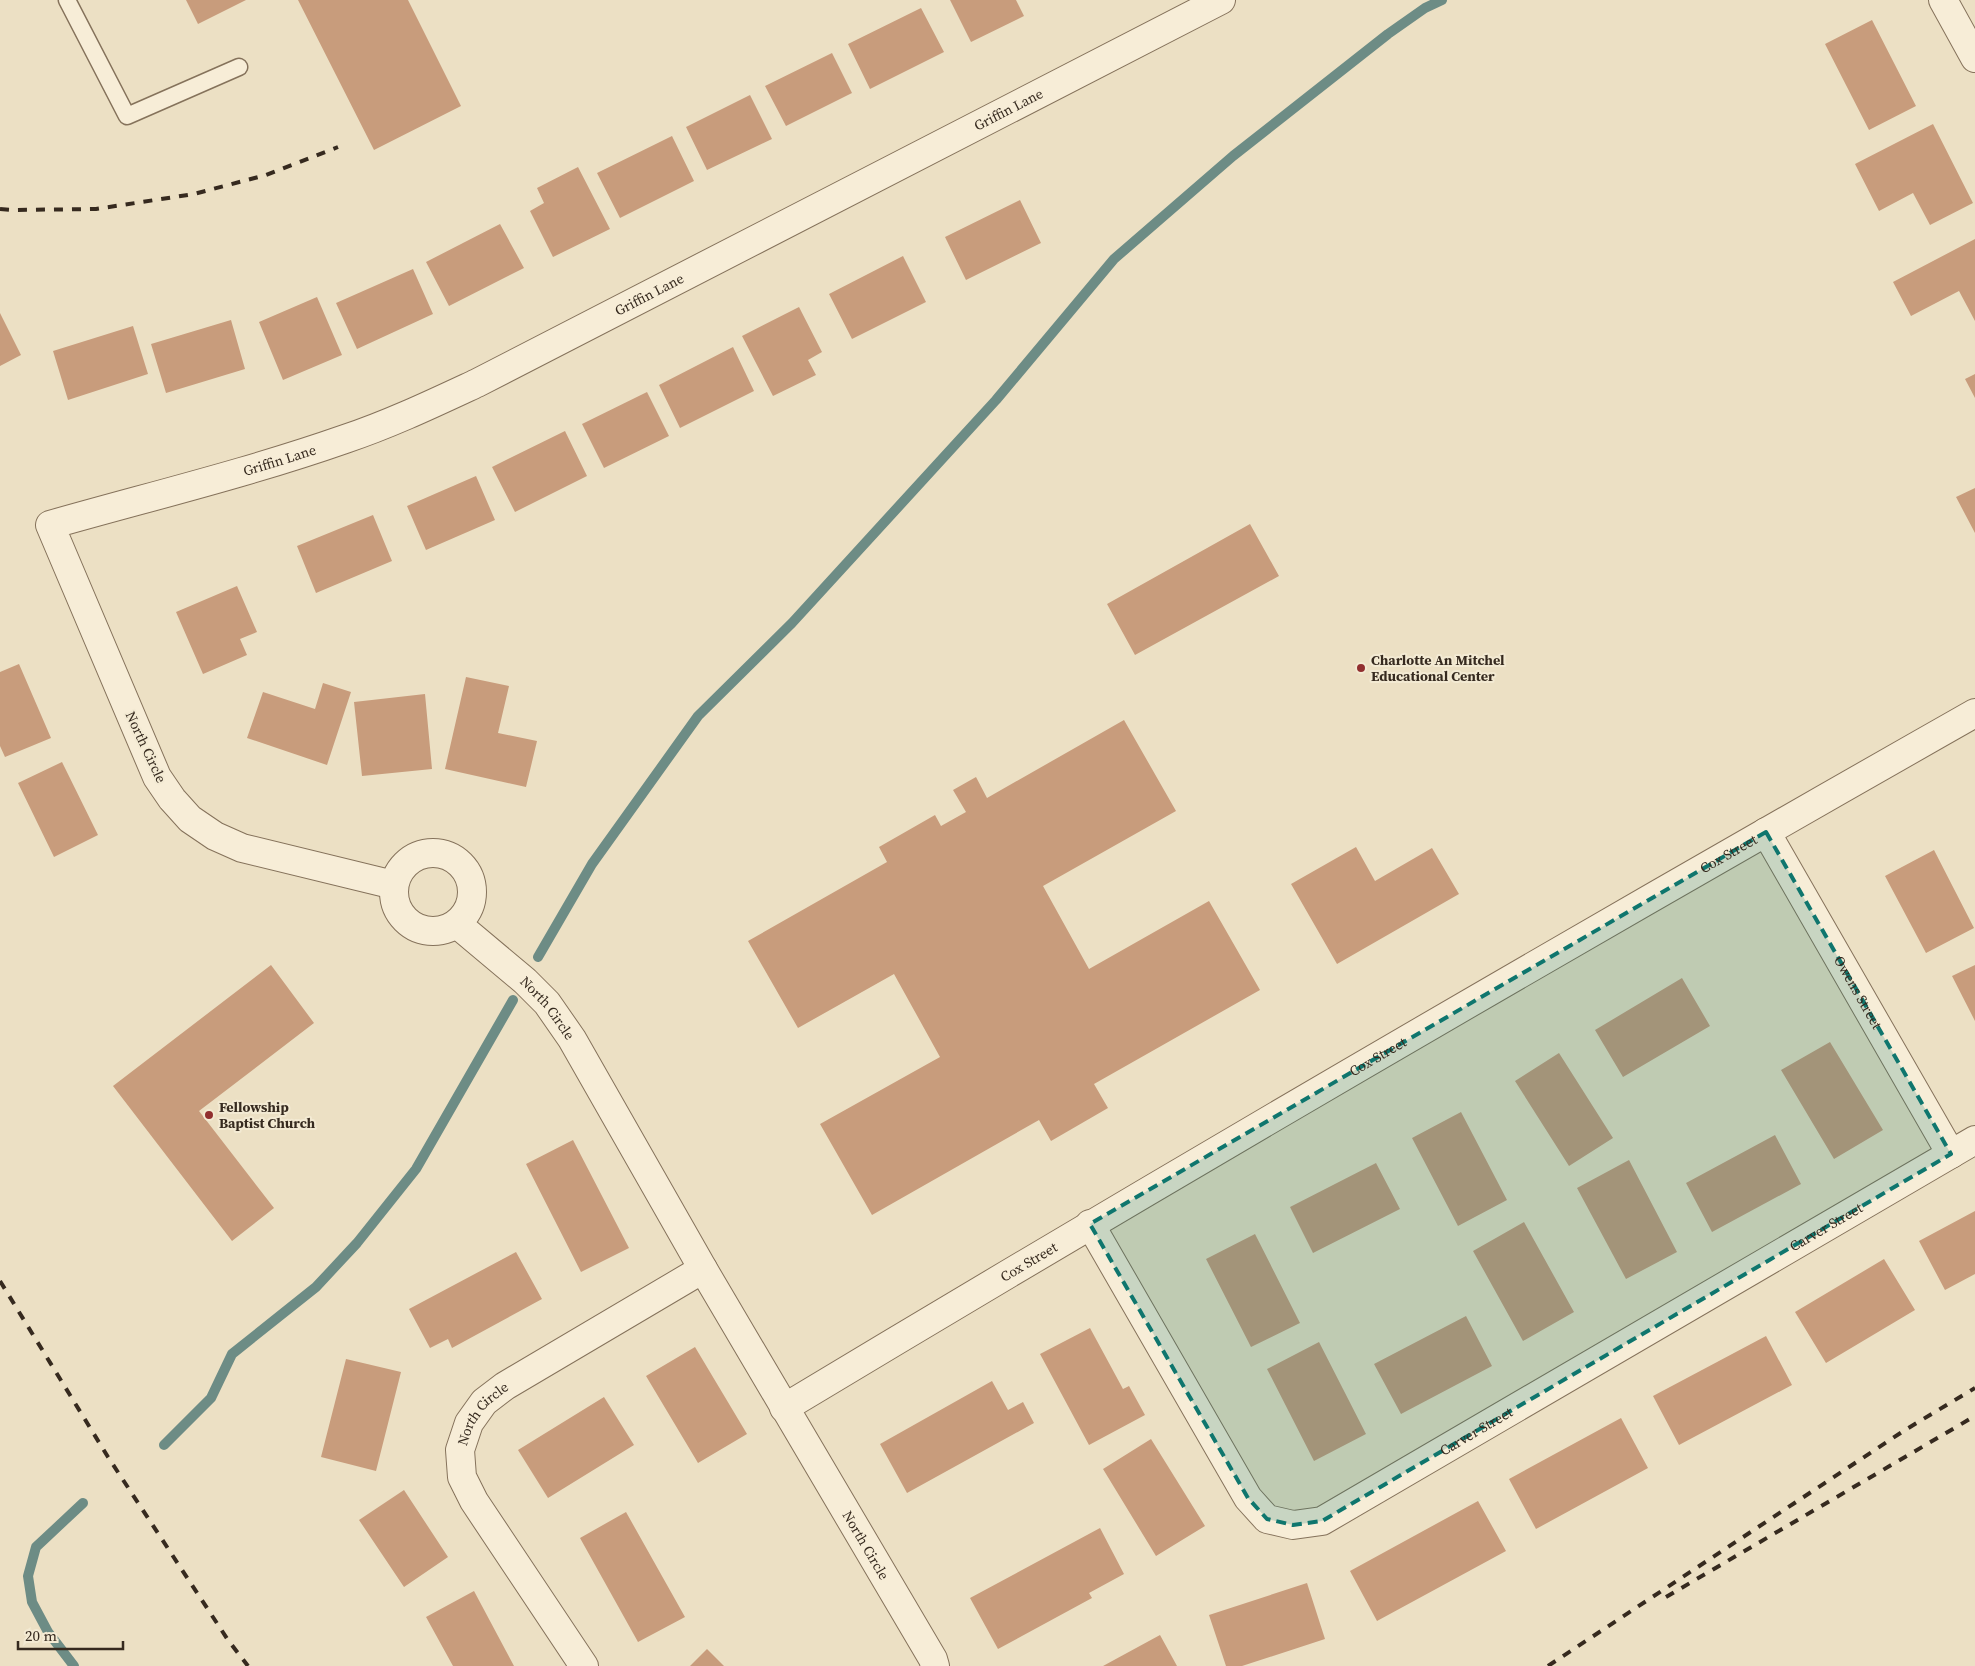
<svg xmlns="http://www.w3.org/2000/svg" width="1975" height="1666" font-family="'Source Serif 4',serif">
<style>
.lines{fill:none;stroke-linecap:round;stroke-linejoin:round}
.stream{stroke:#6d8c85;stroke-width:10}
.building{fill:#c89c7c}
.service-casing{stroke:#85725b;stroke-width:19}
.minor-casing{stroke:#85725b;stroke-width:30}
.service{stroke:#f7edd7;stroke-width:16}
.minor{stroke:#f7edd7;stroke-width:28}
.rail{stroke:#362a1f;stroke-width:4;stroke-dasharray:9 9;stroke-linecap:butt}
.marked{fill:#0f766e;fill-opacity:0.2;stroke:#0f766e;stroke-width:4;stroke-dasharray:10 6;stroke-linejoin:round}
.poi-dot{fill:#912f2f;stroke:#f3ead3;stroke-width:2}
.labels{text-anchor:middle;stroke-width:4;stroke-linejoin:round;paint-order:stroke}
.street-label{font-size:14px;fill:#362a1f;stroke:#f3ead3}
.poi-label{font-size:14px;font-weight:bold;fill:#362a1f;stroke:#f3ead3;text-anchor:start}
</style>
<rect width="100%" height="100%" fill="#ece0c4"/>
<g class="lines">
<!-- stream -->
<path class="stream" d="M 538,957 L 592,864 L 698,716 L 792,623 L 996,400 L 1114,259 L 1233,156 L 1388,34 L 1425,8 L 1442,0
M 164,1445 L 211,1398 L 232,1354 L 316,1287 L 357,1243 L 416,1169 L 513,1000
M 74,1666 L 48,1632 L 32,1602 L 28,1576 L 36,1547 L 83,1503"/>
</g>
<!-- building -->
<path class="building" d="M 186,0 L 246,0 L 198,24 Z
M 298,0 L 408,0 L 461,106 L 374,150 Z
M 950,0 L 1016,0 L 1024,16 L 971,42 Z
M 921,8 L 944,52 L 870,89 L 848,44 Z
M 1872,20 L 1916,106 L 1869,130 L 1825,44 Z
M 832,53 L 852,93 L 786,126 L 765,86 Z
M 750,95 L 772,139 L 707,170 L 686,127 Z
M 1933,124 L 1973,203 L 1930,225 L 1913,193 L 1879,211 L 1855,164 Z
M 672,136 L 694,181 L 620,218 L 597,173 Z
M 578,167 L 610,229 L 553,257 L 530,211 L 544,203 L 537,188 Z
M 1020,200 L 1041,243 L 966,280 L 945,237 Z
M 500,224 L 524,268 L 449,306 L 426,262 Z
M 1975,239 L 1975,321 L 1959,291 L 1911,316 L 1893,282 Z
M 903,256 L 926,302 L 852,339 L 829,294 Z
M 413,269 L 433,314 L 357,349 L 336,303 Z
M 317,297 L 342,355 L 283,380 L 259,322 Z
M 799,307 L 822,352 L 808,360 L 816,375 L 773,396 L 742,336 Z
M 0,313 L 21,355 L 0,366 Z
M 231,320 L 245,369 L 166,393 L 151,344 Z
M 133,326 L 148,374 L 68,400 L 53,351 Z
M 733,347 L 754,391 L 680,428 L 659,385 Z
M 1975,374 L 1975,398 L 1965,379 Z
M 647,392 L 669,436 L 604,468 L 582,424 Z
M 565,431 L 587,476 L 515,512 L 492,467 Z
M 476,476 L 495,520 L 426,550 L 407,506 Z
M 1975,488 L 1975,533 L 1956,497 Z
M 373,515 L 392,561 L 316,593 L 297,546 Z
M 1250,524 L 1279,576 L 1135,655 L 1107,604 Z
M 237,586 L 257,632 L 240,639 L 247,655 L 203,674 L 176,612 Z
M 19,664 L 51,738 L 5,757 L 0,746 L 0,672 Z
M 466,677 L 509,686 L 498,733 L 537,741 L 526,787 L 445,769 Z
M 323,683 L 351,692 L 327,765 L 247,738 L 263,692 L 315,709 Z
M 425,694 L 432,769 L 362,776 L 354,702 Z
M 1124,720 L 1176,811 L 1043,886 L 1089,969 L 1209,901 L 1260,990 L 1094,1084 L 1108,1108 L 1051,1141 L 1039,1120 L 872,1215 L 820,1124 L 940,1057 L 894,974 L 798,1028 L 748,941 L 887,862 L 879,847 L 935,815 L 941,826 L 966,812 L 953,790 L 976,777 L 987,798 Z
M 62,762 L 98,835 L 54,857 L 18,783 Z
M 1356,847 L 1375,881 L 1432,848 L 1459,894 L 1337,964 L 1291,884 Z
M 1934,850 L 1974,928 L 1926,953 L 1885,876 Z
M 271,965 L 314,1023 L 199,1111 L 274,1208 L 232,1241 L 113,1086 Z
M 1975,965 L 1975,1021 L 1952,976 Z
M 1682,978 L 1710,1026 L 1623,1077 L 1595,1030 Z
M 1830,1042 L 1883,1130 L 1834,1159 L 1781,1070 Z
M 1559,1053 L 1613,1138 L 1569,1166 L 1515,1081 Z
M 1461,1112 L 1507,1200 L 1458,1226 L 1412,1138 Z
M 1775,1135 L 1801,1184 L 1712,1232 L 1686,1183 Z
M 573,1140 L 629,1248 L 581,1272 L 526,1164 Z
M 1629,1160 L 1677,1252 L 1626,1279 L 1577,1188 Z
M 1376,1163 L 1400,1209 L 1313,1253 L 1290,1207 Z
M 1975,1211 L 1975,1274 L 1945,1290 L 1919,1241 Z
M 1524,1222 L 1574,1312 L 1523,1341 L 1473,1251 Z
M 1255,1234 L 1300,1323 L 1251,1347 L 1206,1259 Z
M 516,1252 L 542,1299 L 452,1348 L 448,1339 L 430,1348 L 409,1309 Z
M 1884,1259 L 1915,1310 L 1826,1363 L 1795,1312 Z
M 1466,1316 L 1492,1366 L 1401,1414 L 1374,1364 Z
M 1090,1328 L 1123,1389 L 1129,1386 L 1145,1415 L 1089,1445 L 1040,1354 Z
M 1766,1336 L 1792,1385 L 1679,1445 L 1653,1396 Z
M 1319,1342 L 1366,1434 L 1314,1461 L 1267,1369 Z
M 695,1347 L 747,1434 L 698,1463 L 646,1376 Z
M 346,1359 L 401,1372 L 376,1471 L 321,1457 Z
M 992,1381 L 1008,1410 L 1023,1402 L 1034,1423 L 907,1493 L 880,1444 Z
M 604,1397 L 634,1445 L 548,1498 L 518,1450 Z
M 1621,1418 L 1648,1468 L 1536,1529 L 1509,1479 Z
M 1151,1439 L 1205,1526 L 1156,1556 L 1103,1469 Z
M 404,1490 L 448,1557 L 404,1587 L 359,1520 Z
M 1478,1501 L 1506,1551 L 1377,1621 L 1350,1571 Z
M 626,1512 L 685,1617 L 638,1642 L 580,1538 Z
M 1100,1528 L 1124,1574 L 1089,1593 L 1092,1598 L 998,1649 L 970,1598 Z
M 1307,1583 L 1325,1639 L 1242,1666 L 1226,1666 L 1209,1615 Z
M 474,1591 L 514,1666 L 453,1666 L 426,1617 Z
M 1160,1635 L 1177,1666 L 1103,1666 Z
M 707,1649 L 724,1666 L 690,1666 Z"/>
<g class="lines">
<defs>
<path id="service" d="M 67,0 L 127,116 L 239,67"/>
<g id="minor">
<path d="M 1943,0 L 1975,58"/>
<path id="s1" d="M 1766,832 L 1951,1154"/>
<circle cx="433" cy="892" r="39"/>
<path id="s2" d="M 394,885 L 242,848 L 215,836 L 190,819 L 172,799 L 157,777 L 50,525 C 148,497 248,473 345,439 C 390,424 434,403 477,383 L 1221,0"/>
<path id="s3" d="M 457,924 L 525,981 L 547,1003 L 572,1039 L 703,1269 L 933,1659 L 935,1666"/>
<path id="s4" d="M 1090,1224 L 1248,1498 L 1267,1519 L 1293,1525 L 1322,1521 L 1975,1140"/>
<path id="s5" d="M 784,1408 C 1178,1171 1575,940 1975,713"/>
<path id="s6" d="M 584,1666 L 474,1501 L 462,1477 L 460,1450 L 469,1423 L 484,1402 L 505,1386 L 703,1269"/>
</g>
</defs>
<!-- service casing -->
<use href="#service" class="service-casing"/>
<!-- minor casing -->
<use href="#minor" class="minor-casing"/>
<!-- service -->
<use href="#service" class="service"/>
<!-- minor -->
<use href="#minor" class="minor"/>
<!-- rail -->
<path class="rail" d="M 0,209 L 14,210 L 96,209 L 194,194 L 266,175 L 338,147
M 0,1281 L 108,1457 L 228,1640 L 248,1666
M 1666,1597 L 1975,1416
M 1548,1666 L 1905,1430 L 1975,1388"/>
</g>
<!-- marked area -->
<path class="marked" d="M 1766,832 L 1951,1154 L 1322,1521 L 1293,1525 L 1267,1519 L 1248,1498 L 1090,1224 Z"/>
<!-- markers -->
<g class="poi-dot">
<circle cx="1361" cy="668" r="5"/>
<circle cx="209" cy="1115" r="5"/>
</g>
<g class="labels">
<!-- street labels -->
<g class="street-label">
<text dy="5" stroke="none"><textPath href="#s2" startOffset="1592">Griffin Lane</textPath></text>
<text dy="5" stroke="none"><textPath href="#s2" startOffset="1188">Griffin Lane</textPath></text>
<text dy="5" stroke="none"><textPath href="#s2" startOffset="782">Griffin Lane</textPath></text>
<text transform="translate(146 747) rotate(65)" y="5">North Circle</text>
<text dy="5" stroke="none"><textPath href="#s5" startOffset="1095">Cox Street</textPath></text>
<text dy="5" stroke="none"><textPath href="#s1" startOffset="185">Owens Street</textPath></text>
<text dy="5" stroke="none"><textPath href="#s3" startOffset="124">North Circle</textPath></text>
<text dy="5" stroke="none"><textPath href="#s5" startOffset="690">Cox Street</textPath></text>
<text dy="5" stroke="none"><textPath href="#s4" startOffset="984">Carver Street</textPath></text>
<text dy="5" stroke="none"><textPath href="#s5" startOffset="285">Cox Street</textPath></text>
<text dy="5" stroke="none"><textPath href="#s6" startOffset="296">North Circle</textPath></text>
<text dy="5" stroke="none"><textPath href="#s4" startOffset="579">Carver Street</textPath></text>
<text dy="5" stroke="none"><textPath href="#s3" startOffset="749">North Circle</textPath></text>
</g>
<!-- poi labels -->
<g class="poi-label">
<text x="1371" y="665">Charlotte An Mitchel<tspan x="1371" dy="16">Educational Center</tspan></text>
<text x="219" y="1112">Fellowship<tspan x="219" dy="16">Baptist Church</tspan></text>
</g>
</g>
<!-- scale -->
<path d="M18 1641v8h105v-8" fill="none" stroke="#362a1f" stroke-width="2.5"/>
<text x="25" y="1641" font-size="15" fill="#362a1f" stroke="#f3ead3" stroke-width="4" paint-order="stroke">20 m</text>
</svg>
